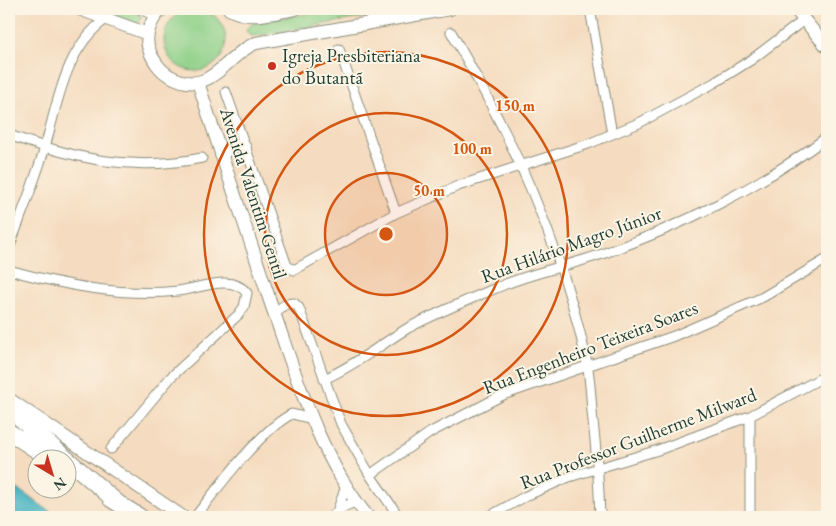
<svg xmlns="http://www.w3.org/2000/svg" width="836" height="526" font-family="'EB Garamond',serif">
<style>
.green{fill:#8ccf87;stroke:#56865e}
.water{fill:#45b2c1;stroke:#32787a}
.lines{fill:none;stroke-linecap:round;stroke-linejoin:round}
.street-casing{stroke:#8a8c7a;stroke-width:11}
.secondary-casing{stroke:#8a8c7a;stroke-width:14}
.highway-casing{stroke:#8a8c7a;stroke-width:18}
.street{stroke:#fff;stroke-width:9}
.secondary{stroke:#fff;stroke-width:12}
.highway{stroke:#fff;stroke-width:16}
.ring{fill:none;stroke:#d45610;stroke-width:2.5}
.poi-dot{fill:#c8321e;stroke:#fcf5e5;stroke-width:2}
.labels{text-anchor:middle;stroke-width:4;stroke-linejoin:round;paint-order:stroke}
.poi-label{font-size:19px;fill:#1f3d34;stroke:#fcf5e5;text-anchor:start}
.street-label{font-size:19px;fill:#1f3d34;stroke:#fcf5e5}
.centre{fill:#d45610;stroke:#fcf5e5;stroke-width:2.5}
.ring-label{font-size:15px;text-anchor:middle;font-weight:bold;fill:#d45610;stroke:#fcf5e5;stroke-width:4;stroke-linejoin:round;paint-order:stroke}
</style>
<rect width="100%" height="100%" fill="#fcf5e5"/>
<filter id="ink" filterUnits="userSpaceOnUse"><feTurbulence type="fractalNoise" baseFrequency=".02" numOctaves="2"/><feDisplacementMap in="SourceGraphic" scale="10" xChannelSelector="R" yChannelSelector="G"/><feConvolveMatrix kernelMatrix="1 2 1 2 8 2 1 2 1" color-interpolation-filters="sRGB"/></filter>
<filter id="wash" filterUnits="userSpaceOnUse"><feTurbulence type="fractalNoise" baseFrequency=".0096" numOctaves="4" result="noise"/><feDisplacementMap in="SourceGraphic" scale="20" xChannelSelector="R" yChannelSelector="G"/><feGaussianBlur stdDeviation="1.12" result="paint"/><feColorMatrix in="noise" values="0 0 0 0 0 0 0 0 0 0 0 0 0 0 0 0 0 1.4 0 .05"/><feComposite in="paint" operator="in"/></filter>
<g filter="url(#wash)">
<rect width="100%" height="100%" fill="#f5dcc0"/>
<!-- green -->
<path class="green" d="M 95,9 L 126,9 L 142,15 L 138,25 Z
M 334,9 L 411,9 L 263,35 L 251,36 L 246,31 L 246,29 L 253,23 Z
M164 40a31 31 0 1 1 62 0a31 31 0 1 1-62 0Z"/>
<!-- water -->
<path class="water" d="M 9,483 L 58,517 L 9,517 Z"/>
</g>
<g filter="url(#ink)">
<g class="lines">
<defs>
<path id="street" d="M 590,9 L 612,134
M 451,32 C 511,135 562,245 587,363 C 590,379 591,396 592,412 C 596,447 599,482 600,517
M 339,49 L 396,213
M 226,92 L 287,266 L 294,270 L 396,213 L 458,186 L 588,144 L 639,123 L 714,83 L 751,60 L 804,20
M 9,135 C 76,159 131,172 202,158
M 9,248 C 21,215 35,181 45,147 C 58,102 65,48 106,19
M 9,270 C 64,285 120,297 178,291 C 199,289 231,273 247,293 L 244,307 L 238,315 L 171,377 L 111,449
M 275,315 C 280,307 285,303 294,303 L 299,308 L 341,424 L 370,475 L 399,517
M 324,379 C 354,366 380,345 408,328 C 438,312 470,299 501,286 C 534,272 569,266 602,254 C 679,227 762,186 827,137
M 750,416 L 750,517
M 370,475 L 431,432 L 503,395 L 674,336 L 763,297 L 827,259
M 337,512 L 346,486
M 195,517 C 217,489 260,430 292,414 L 312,419
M 331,517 L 343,507 L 355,502
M 488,517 L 526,496 L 569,477 L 658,450 L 750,416 L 827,375"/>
<path id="secondary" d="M 79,9 L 148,34
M 143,9 L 157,14
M 162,9 C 152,18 145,33 148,46 C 151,58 160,71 170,76 C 211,99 225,55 256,43 L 450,9
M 229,9 C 250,21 273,13 295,9
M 795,9 L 827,47
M 198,82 C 221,155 246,228 270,301 C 296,375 318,455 368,517
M 221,155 C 228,149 235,142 245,148
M 9,399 L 183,517"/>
<path id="highway" d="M 9,409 L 119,504
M 9,432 L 49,458
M 111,499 L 140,517"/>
</defs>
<!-- street casing -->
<use href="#street" class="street-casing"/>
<!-- secondary casing -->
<use href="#secondary" class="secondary-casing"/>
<!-- highway casing -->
<use href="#highway" class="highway-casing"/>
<!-- street -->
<use href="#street" class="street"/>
<!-- secondary -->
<use href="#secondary" class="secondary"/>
<!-- highway -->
<use href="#highway" class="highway"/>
</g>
</g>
<!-- distance rings -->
<circle cx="386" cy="234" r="61" fill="#d45610" fill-opacity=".12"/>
<g class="ring">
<circle cx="386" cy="234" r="61"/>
<circle cx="386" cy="234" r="121"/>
<circle cx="386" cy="234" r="182"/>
</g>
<!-- markers -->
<circle class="poi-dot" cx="272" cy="66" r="5"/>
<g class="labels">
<!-- poi labels -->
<g class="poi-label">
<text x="282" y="62">Igreja Presbiteriana<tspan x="282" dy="22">do Butantã</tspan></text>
</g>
<!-- street labels -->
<g class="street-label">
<text transform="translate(254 193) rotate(72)" y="7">Avenida Valentim Gentil</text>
<text transform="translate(571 244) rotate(-20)" y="7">Rua Hilário Magro Júnior</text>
<text transform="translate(590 347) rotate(-21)" y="7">Rua Engenheiro Teixeira Soares</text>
<text transform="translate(638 438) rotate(-21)" y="7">Rua Professor Guilherme Milward</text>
</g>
</g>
<circle cx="386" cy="234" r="8" class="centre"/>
<g class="ring-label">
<text x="515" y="111">150 m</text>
<text x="472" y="154">100 m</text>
<text x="429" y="196">50 m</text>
</g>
<!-- margin -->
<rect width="836" height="526" fill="none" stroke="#fcf5e5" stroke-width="30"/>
<!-- north arrow -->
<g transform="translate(52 474) rotate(142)"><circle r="24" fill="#fcf5e5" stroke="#a4ab9e"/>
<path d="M0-4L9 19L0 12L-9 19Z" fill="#c8321e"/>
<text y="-8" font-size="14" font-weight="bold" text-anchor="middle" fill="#1f3d34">N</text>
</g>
</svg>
